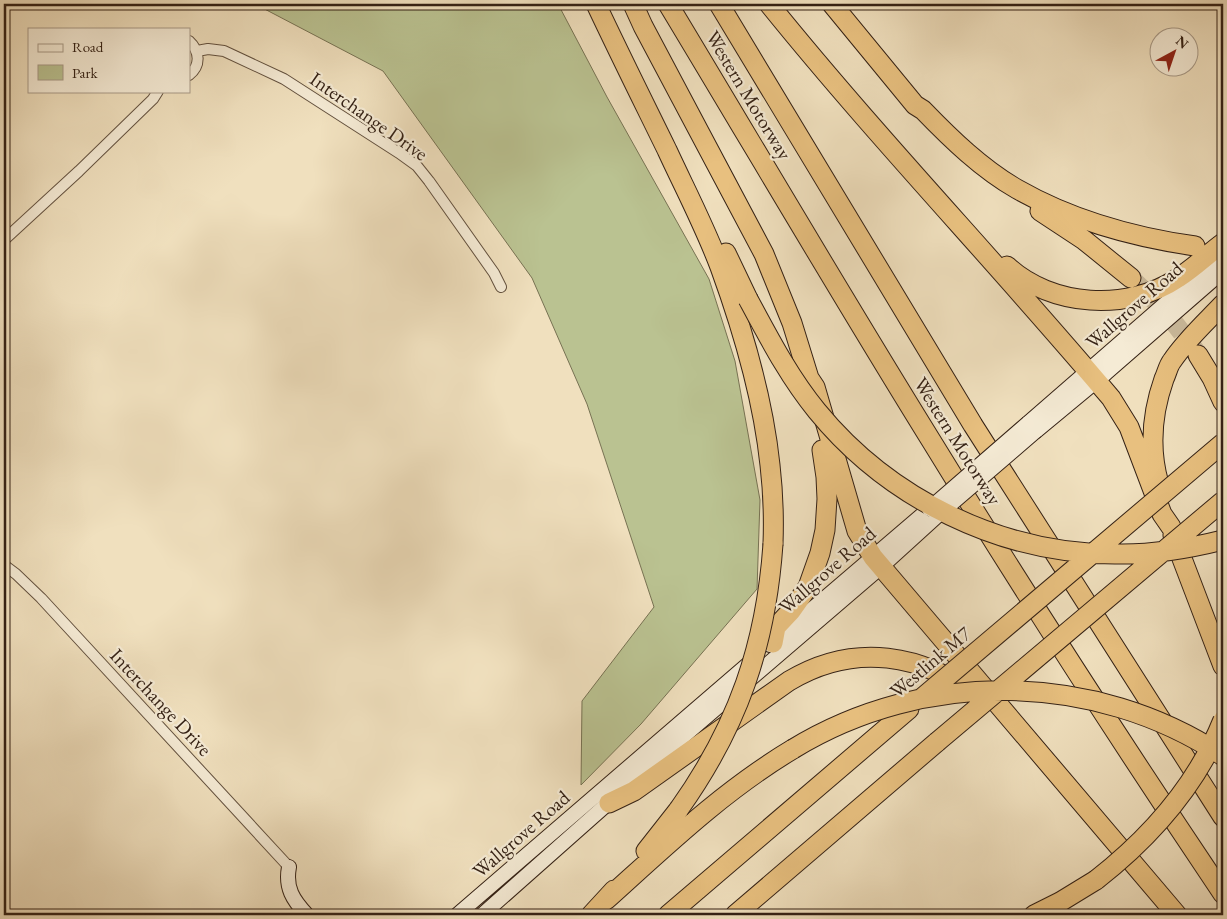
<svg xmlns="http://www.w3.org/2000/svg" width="1227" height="919" font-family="'EB Garamond',serif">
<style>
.green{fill:#bac291;stroke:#777253}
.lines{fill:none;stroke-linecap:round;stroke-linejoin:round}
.motorway-tunnel{stroke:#caba9c;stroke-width:19;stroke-dasharray:19 9;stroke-linecap:butt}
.minor-casing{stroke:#63513f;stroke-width:12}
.secondary-casing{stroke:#342115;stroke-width:16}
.motorway-casing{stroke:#342115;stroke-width:21}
.minor{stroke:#f5ebd5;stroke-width:10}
.secondary{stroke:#f5ebd5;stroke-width:14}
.motorway{stroke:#e8c07f;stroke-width:19}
.secondary-bridge-casing{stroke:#342115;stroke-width:16;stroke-linecap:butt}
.motorway-bridge-casing{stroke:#342115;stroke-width:21;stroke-linecap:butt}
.secondary-bridge{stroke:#f5ebd5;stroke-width:14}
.motorway-bridge{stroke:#e8c07f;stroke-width:19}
.labels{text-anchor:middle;stroke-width:4.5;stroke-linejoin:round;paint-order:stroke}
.street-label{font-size:20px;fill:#342115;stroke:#f5ebd5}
</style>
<rect width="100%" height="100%" fill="#f0e0be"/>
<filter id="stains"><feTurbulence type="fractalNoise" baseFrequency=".004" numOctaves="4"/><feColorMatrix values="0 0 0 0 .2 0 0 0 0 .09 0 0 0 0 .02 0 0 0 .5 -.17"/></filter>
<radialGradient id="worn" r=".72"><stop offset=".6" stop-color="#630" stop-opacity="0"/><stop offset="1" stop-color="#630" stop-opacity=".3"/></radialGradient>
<!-- green -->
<path class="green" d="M 255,4 L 558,4 L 607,97 L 709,279 L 735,361 L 760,500 L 757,589 L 641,724 L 581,785 L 582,701 L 654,607 L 587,404 L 532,278 L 383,71 Z"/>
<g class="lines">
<!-- motorway-tunnel -->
<path class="motorway-tunnel" d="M 1131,278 L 1166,312 L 1198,354"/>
<defs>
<path id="minor" d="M 189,41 C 200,51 201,66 189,75
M 197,51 L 208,49 L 224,51 L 284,79 L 399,153 L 417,166 L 429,181 L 494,273 L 501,287
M 4,240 L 79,171 L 153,99 L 158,91
M 4,565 L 16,574 L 41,598 L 289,867"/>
<path id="secondary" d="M 1028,423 L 1213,262
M 1036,431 L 1106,373 L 1223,271
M 770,645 L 929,509
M 289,867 C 285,888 293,900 307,915
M 457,915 L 754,659
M 482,915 L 685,735 L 881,567 L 936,517"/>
<path id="motorway" d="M 596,4 C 619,53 643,101 667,150 C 685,189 705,227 720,267 C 743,330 763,398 770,465 C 773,491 774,517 773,544
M 633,4 L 643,26 L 764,254 L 792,323 L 809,378 L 815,387 L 857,531 L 873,557 L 1177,915
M 668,4 C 756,150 842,297 932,442 C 1026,595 1123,745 1223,894
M 719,4 L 973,425 L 1223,817
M 769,4 C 878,139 999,265 1111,398 L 1129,427 L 1162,514 L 1171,527
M 832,4 L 915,105 L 923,110 C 951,139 982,169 1017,189 C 1073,221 1132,237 1195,246
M 1040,211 L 1084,240 L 1131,278
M 726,253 L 748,299
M 1007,266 C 1051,307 1128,312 1178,278 C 1194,268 1208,254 1223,243
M 1198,355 L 1212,378 L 1223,402
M 1159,484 C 1149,449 1152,413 1164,379 C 1167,373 1168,366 1172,361 C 1186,340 1206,322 1223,304
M 1173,535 L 1223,666
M 773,643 L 776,627 L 791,611 L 808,587 L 820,553 L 825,530 L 827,499 L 826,477 L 822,450
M 609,803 L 634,791 L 789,681 C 854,642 923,653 981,699
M 646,851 L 679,809
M 606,900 C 667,845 723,791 793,749
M 591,915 L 614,890
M 668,915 L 909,709
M 735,915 L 937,742
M 1034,915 L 1060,902 L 1096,880"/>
</defs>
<!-- minor casing -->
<use href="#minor" class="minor-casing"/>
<!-- secondary casing -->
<use href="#secondary" class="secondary-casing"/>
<!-- motorway casing -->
<use href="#motorway" class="motorway-casing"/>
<!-- minor -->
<use href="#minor" class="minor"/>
<!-- secondary -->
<use href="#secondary" class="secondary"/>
<!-- motorway -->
<use href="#motorway" class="motorway"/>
<defs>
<path id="secondary-bridge" d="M 929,509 L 1028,423
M 936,517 L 1036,431"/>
<path id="motorway-bridge" d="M 748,299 C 769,338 789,377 817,411 C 889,499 1001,554 1115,554 C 1152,555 1187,549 1223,540
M 922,698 L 1223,443
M 937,742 L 1223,501
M 793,749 C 924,669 1095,671 1223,756
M 679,809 C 738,726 766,645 773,544
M 1096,880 C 1151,837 1197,785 1223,720"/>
</defs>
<!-- secondary-bridge casing -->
<use href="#secondary-bridge" class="secondary-bridge-casing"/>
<!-- motorway-bridge casing -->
<use href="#motorway-bridge" class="motorway-bridge-casing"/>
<!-- secondary-bridge -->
<use href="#secondary-bridge" class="secondary-bridge"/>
<!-- motorway-bridge -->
<use href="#motorway-bridge" class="motorway-bridge"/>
</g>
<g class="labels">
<!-- street labels -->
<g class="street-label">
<text transform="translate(749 95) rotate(59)" y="7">Western Motorway</text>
<text transform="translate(369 116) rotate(35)" y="7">Interchange Drive</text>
<text transform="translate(1134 305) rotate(-41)" y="7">Wallgrove Road</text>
<text transform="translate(958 441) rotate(58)" y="7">Western Motorway</text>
<text transform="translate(827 570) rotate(-41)" y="7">Wallgrove Road</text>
<text transform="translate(930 662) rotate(-40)" y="7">Westlink M7</text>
<text transform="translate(161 702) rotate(47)" y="7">Interchange Drive</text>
<text transform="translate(521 834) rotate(-41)" y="7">Wallgrove Road</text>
</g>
</g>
<!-- margin -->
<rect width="1227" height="919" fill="none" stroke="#f0e0be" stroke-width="20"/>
<rect x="5" y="5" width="1217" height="909" fill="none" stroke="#342115" stroke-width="2.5"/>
<rect x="10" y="10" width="1207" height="899" fill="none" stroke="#342115"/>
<!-- legend -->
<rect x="28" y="28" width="162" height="65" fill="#f5ebd5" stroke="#a89a88"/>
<rect x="38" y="44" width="25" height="8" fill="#f5ebd5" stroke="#a89a88"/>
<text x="72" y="52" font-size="15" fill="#342115">Road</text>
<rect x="38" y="65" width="25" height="15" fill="#bac291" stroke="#a89a88"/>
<text x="72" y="78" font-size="15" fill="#342115">Park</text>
<!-- north arrow -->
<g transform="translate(1174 52) rotate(40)"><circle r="24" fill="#f5ebd5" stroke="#a89a88"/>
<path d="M0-4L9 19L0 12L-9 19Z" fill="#8f2418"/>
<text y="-8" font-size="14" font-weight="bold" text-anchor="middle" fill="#342115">N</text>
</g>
<rect width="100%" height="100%" filter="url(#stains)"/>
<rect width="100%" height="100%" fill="url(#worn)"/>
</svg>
